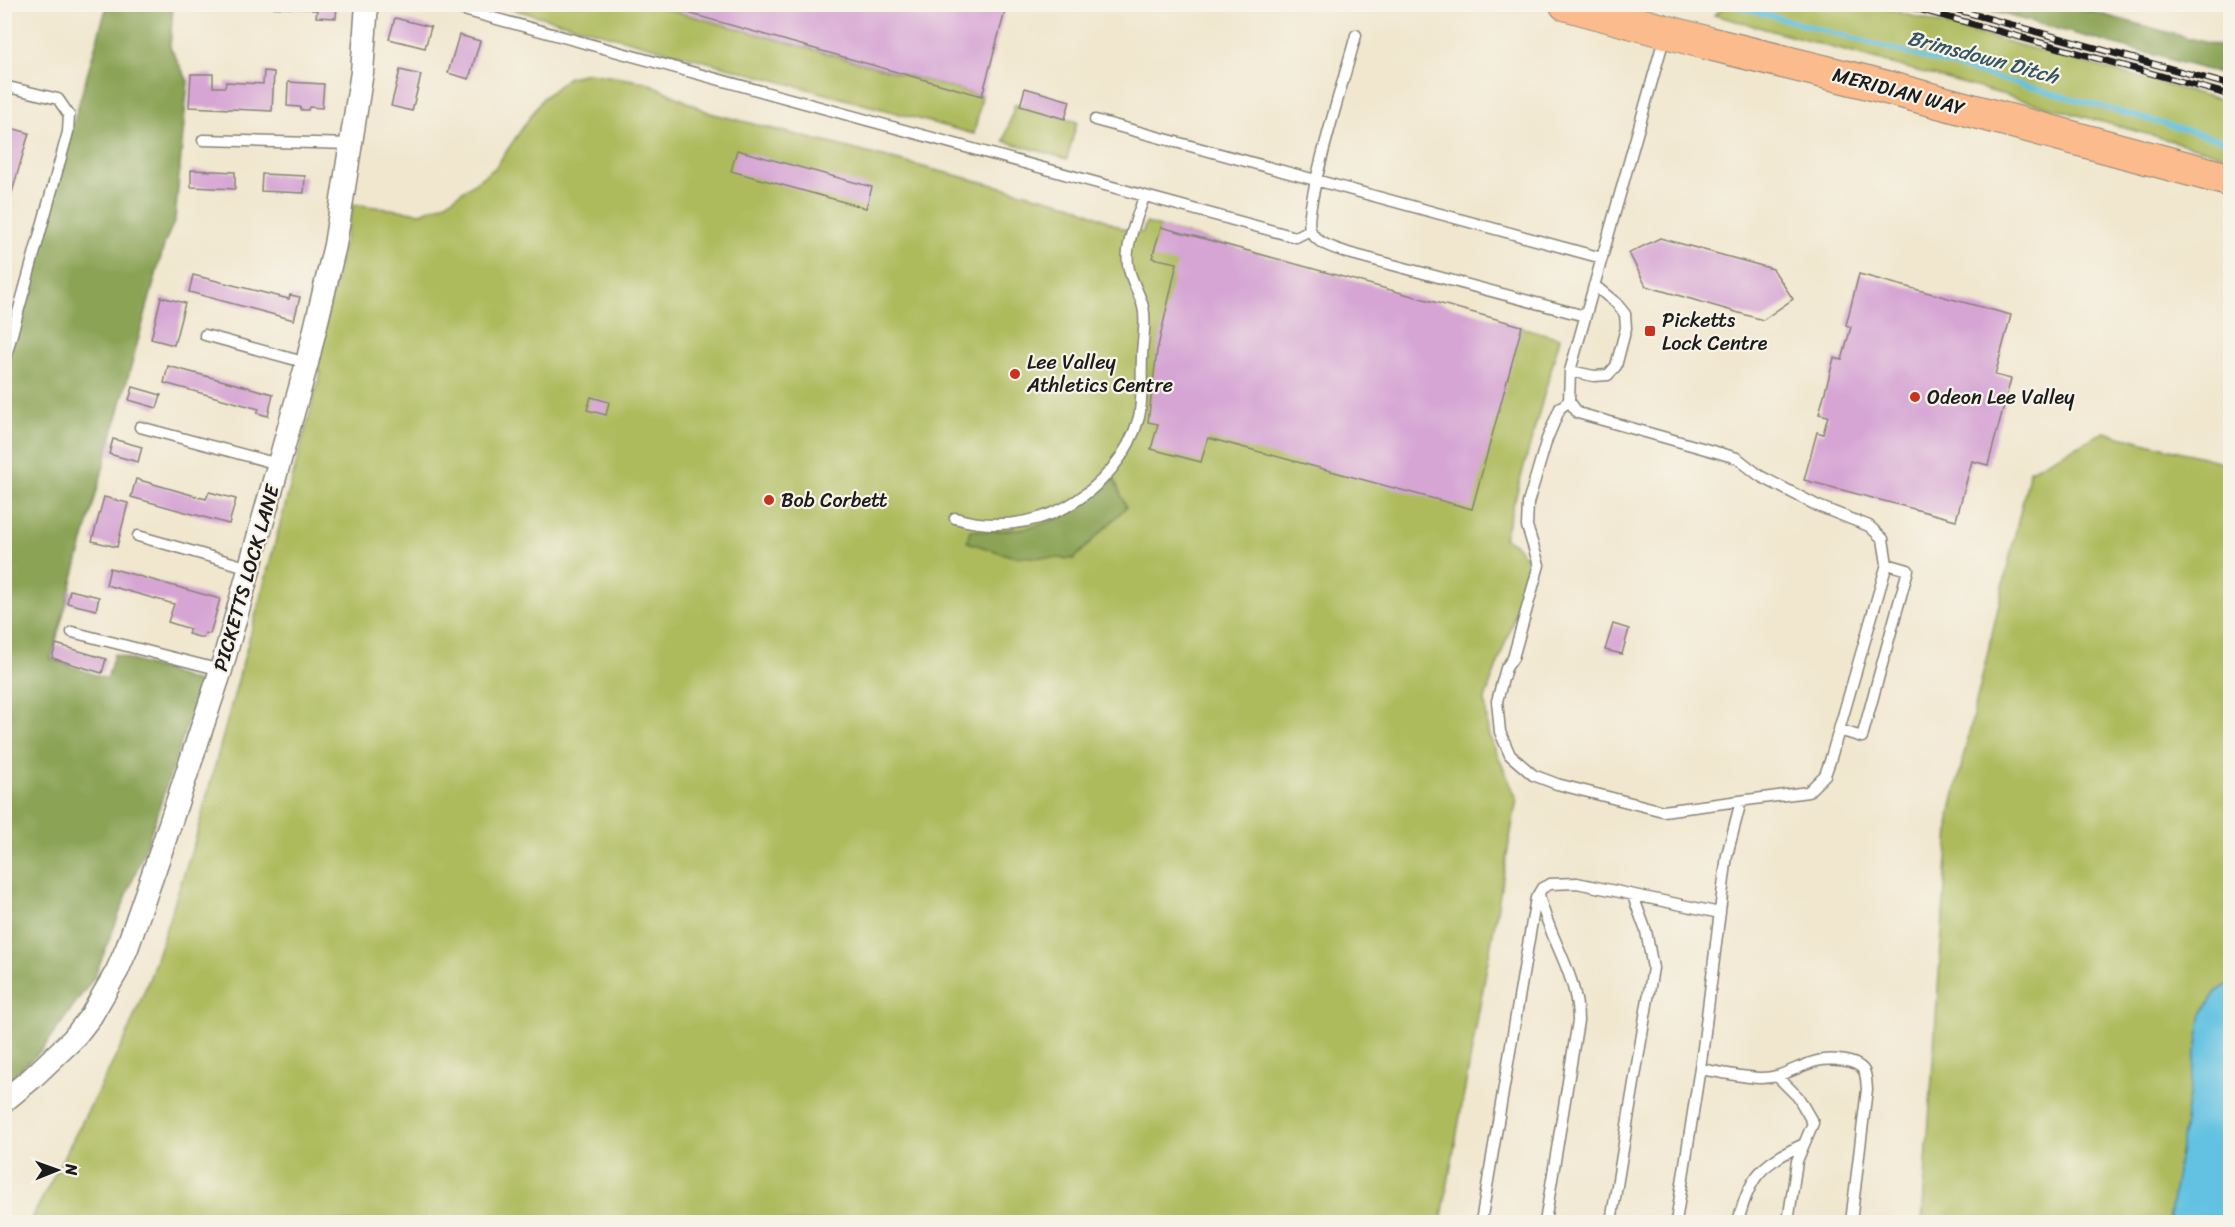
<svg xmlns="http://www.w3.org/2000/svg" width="2235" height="1227" font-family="Sriracha,sans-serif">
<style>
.green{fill:#aebb5d;stroke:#656c3c;stroke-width:1.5}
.forest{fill:#8aa354;stroke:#536038;stroke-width:1.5}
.water{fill:#63c2e1;stroke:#406f7e;stroke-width:1.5}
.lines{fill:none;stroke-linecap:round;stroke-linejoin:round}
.stream{stroke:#63c2e1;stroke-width:5}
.building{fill:#d6a5d4}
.service-casing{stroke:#868276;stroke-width:13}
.minor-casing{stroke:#868276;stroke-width:25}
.primary-casing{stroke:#868276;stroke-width:35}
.service{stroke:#fff;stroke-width:10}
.minor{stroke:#fff;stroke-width:22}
.primary{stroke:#fbbb8c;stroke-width:33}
.rail-casing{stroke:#1c1c1c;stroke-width:7}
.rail{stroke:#f7f3e8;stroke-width:4.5;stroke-dasharray:14;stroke-linecap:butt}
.poi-dot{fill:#c8321e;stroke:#f7f3e8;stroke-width:2}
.labels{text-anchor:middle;stroke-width:4.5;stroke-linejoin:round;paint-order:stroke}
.street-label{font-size:20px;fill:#1c1c1c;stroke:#f7f3e8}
.poi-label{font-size:20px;fill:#1c1c1c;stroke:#f7f3e8;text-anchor:start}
.water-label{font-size:21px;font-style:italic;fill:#355661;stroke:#f7f3e8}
</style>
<rect width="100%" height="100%" fill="#f7f3e8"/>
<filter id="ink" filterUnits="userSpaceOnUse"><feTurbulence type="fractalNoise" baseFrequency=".0167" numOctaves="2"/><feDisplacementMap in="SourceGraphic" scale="12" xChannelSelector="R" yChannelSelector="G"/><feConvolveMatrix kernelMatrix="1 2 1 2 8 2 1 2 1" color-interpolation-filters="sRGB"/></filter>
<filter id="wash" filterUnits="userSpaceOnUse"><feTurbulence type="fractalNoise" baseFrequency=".008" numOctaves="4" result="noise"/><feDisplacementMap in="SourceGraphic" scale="24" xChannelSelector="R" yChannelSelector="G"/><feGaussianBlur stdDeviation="1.35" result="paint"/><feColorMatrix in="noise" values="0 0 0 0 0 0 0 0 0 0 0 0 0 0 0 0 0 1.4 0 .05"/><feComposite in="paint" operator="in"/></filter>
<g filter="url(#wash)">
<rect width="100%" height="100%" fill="#f1e7cf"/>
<!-- green -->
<path class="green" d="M 497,5 L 652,5 L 982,96 L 974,134 Z
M 1727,5 L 1872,5 L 2230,102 L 2230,157 L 1714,15 Z
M 589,73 L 646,82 L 710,113 L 1073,205 L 1124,229 L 1142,233 L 1146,223 L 1560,338 L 1504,538 L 1516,545 L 1528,560 L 1514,618 L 1485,699 L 1488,733 L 1517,799 L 1441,1222 L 30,1222 L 125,1039 L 150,977 L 195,840 L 321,372 L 315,369 L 353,204 L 421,213 L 446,203 L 495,168 L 543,98 L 569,77 Z
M 1015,104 L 1077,122 L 1067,159 L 1004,141 Z
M 2104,432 L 2230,464 L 2230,1222 L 1922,1222 L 1950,815 L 2030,470 Z"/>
<!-- forest -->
<path class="forest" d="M 107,5 L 173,5 L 170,47 L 188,81 L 175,220 L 165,242 L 51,659 L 107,679 L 114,654 L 201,683 L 148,841 L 95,976 L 42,1050 L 5,1083 L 5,363 Z
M 1969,5 L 2067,5 L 2230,49 L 2230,76 Z
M 1113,476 L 1126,507 L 1074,559 L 1011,556 L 967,542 L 970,530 C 1036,534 1066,523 1113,476 Z"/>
<!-- water -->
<path class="water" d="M 2230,983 L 2230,1222 L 2169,1222 L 2202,1014 L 2216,992 Z"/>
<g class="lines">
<!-- stream -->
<path class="stream" d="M 1728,4 L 2230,142"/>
</g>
<g id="blocks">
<!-- building -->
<path class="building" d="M 312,4 L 337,4 L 336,18 L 316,17 L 317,10 L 312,10 Z
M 656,4 L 1007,4 L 982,96 Z
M 265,5 L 309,5 L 309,9 L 265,7 Z
M 395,18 L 431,27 L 425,48 L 389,39 Z
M 459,35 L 480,41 L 469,79 L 448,73 Z
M 400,70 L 421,75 L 412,111 L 391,106 Z
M 264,71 L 274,72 L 272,111 L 189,107 L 191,74 L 213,74 L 213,87 L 225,87 L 226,82 L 263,84 Z
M 288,82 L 324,84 L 322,108 L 309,107 L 308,110 L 301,110 L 300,107 L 287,106 Z
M 1025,88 L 1070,101 L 1065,119 L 1020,106 Z
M 4,126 L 29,133 L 5,217 L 4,217 Z
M 737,150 L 872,187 L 866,208 L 731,171 Z
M 191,170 L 235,172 L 235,189 L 191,187 Z
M 262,174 L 305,176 L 304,193 L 261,191 Z
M 1161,227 L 1522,326 L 1472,509 L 1208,438 L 1201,462 L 1151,449 L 1158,424 L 1148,422 L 1157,351 L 1177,263 L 1152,258 Z
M 1660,238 L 1773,269 L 1793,299 L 1763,320 L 1646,286 L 1629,253 Z
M 1859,274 L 2011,315 L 1995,375 L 2011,379 L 1988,465 L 1972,461 L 1956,520 L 1804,480 L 1817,432 L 1823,434 L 1828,416 L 1819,414 L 1834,358 L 1842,360 L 1851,327 L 1846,325 Z
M 193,275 L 289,299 L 290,295 L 300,297 L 294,320 L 189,292 Z
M 161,297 L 185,303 L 174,345 L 151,339 Z
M 168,366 L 273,394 L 268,416 L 257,413 L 259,409 L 164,383 Z
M 133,387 L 161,395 L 157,408 L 129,400 Z
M 591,397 L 609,402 L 606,415 L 587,410 Z
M 113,439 L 142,447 L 138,462 L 109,454 Z
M 136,479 L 206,499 L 209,492 L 236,499 L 229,524 L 131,497 Z
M 104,497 L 128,503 L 117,547 L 92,541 Z
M 110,568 L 220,599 L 210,634 L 205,633 L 203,638 L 188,634 L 190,629 L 168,622 L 174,604 L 106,585 Z
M 70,590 L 99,597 L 96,610 L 67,603 Z
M 1613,624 L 1629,629 L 1622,654 L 1605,650 Z
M 56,644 L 106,659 L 102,673 L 52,658 Z"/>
</g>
</g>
<g filter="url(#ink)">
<use href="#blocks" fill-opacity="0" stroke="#868276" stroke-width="1.5"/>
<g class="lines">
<defs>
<path id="service" d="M 442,4 L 1288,235 L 1296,237 L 1310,230
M 1356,35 C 1348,66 1303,208 1310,229 C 1315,244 1335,248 1348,253 L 1585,316
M 4,86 L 58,99 L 69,115 L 68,132 L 4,363
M 1095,120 L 1602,258
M 203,140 L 352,144
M 205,335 L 307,363
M 1570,371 L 1594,376 L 1608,375 L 1616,366 L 1626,328 L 1625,314 L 1616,303 L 1594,285
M 1569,401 L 1560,408 L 1547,439 L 1528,503 L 1527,526 L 1539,565 L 1513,658 L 1506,668 L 1497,701 L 1500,732 L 1510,755 L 1533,775 L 1557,784 L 1663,811 L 1808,792 L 1825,775 L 1830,761 L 1887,564 L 1883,539 L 1869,526 L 1818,506 L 1760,476 L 1737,458 L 1578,413 L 1569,401 L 1570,371 L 1665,35
M 140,427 L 278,464
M 955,518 C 992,529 1032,525 1066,507 C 1100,488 1129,455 1139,417 C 1143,399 1141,376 1142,357 C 1142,342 1147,322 1143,307 C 1140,293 1129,278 1128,264 C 1125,245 1138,215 1144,197
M 138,536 L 250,568
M 72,632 L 221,670
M 1839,730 L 1862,737 L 1908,570 L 1887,564
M 1539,894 C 1548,938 1578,973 1578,1021 L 1545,1222
M 1700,1069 C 1719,1072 1740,1077 1759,1078 C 1781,1079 1797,1066 1817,1061 C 1829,1058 1857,1059 1864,1071 C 1867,1077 1866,1083 1867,1089 L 1851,1222
M 1777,1076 L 1798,1097 L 1813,1123 L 1797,1161 L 1788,1222
M 1481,1222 L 1536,898 L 1542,888 L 1550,884 L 1577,883 L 1720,913
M 1611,1222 L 1653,968 L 1646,931 L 1633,896
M 1676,1222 L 1703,1048 L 1727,855 L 1741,801
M 1738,1222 C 1749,1178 1760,1164 1802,1145"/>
<path id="minor" d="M 4,1101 L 32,1078 L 73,1039 L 91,1016 L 117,971 L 127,948 L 160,854 L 221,670 L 307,363 L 335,245 L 362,72 L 367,4"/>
<path id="primary" d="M 1566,4 L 1711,44 L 1866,82 L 2230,180"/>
</defs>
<!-- service casing -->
<use href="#service" class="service-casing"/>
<!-- minor casing -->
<use href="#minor" class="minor-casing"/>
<!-- primary casing -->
<use href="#primary" class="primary-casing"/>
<!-- service -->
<use href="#service" class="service"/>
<!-- minor -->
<use href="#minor" class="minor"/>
<!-- primary -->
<use href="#primary" class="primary"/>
<defs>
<path id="rail" d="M 1900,4 L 2230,95
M 1936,4 L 2230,85"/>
</defs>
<!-- rail casing -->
<use href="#rail" class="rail-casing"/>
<!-- rail -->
<use href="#rail" class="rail"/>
</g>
</g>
<!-- markers -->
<g class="poi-dot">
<rect x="1644" y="325" width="12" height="12" rx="3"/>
<circle cx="1015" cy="374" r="6"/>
<circle cx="1915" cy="397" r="6"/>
<circle cx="769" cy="500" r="6"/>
</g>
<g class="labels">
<!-- street labels -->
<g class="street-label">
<text transform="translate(1899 91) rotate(15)" y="7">MERIDIAN WAY</text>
<text transform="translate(246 578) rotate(-74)" y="7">PICKETTS LOCK LANE</text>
</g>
<!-- poi labels -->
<g class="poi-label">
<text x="1662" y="327">Picketts<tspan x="1662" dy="23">Lock Centre</tspan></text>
<text x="1027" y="369">Lee Valley<tspan x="1027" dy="23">Athletics Centre</tspan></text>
<text x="1927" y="404">Odeon Lee Valley</text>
<text x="781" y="507">Bob Corbett</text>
</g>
<!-- water labels -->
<g class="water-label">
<text transform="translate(1983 57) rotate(15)" y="7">Brimsdown Ditch</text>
</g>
</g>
<!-- margin -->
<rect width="2235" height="1227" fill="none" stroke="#f7f3e8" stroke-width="24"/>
<!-- north arrow -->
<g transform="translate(57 1170) rotate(89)" stroke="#f7f3e8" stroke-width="4.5" paint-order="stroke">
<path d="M0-4.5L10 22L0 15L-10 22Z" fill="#1c1c1c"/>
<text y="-9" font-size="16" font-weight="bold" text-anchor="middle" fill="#1c1c1c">N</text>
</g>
</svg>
